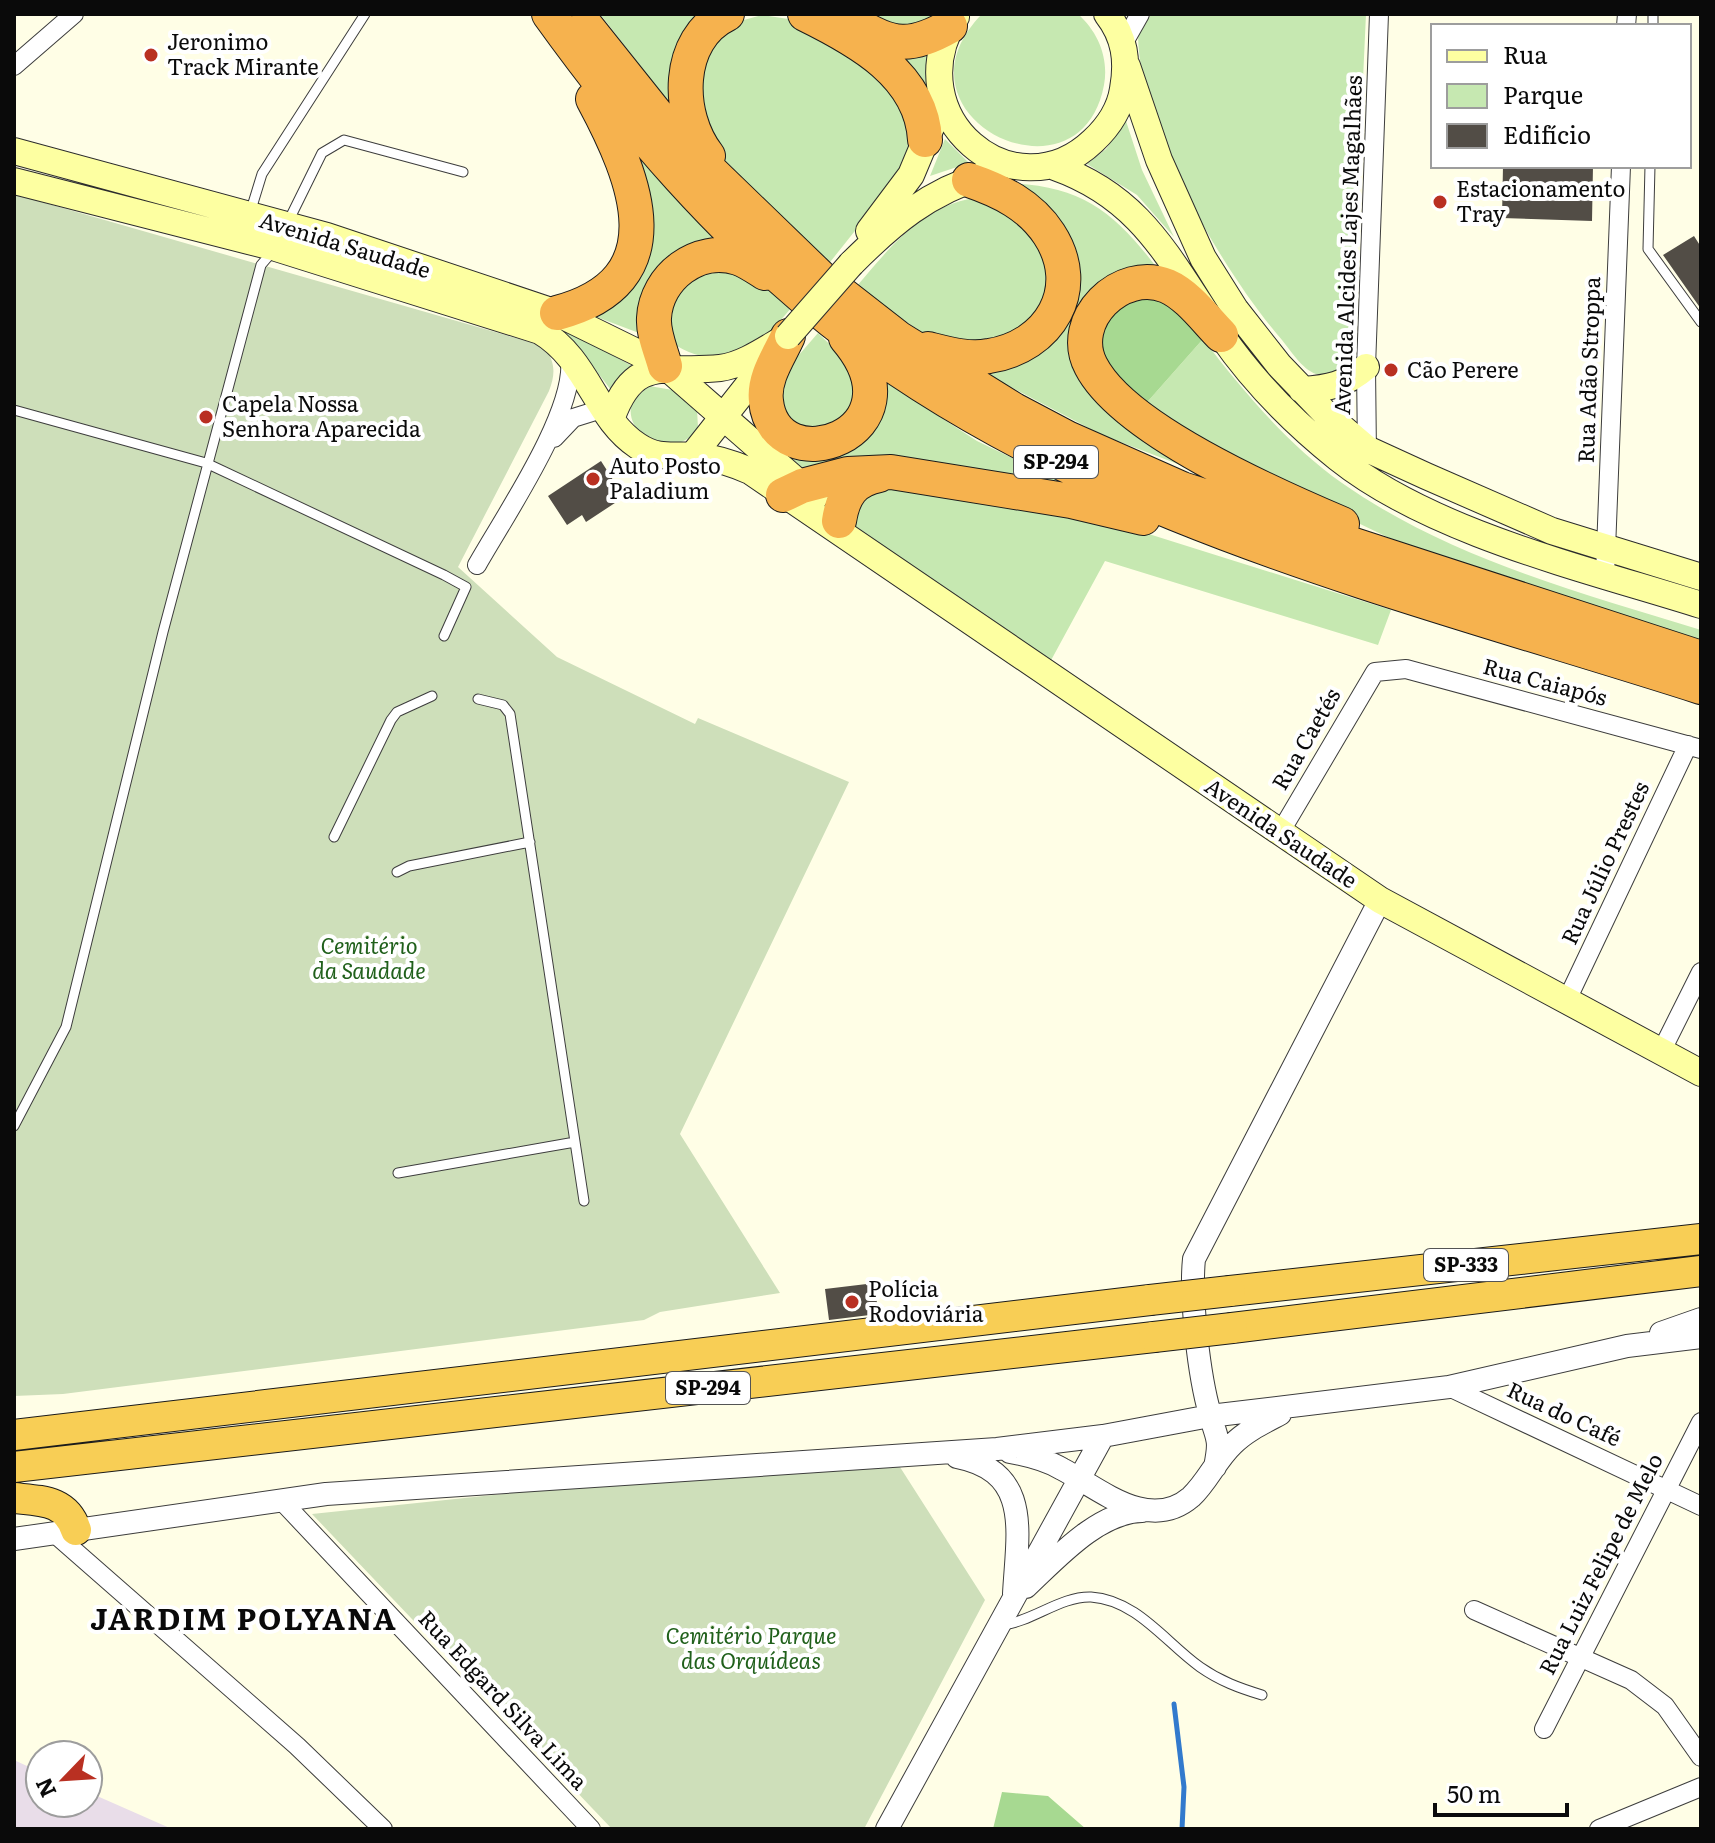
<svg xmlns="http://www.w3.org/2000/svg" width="1715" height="1843" font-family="Literata,serif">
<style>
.industrial{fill:#e9dde9}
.green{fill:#c6e8b1}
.forest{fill:#a7d991}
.cemetery{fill:#cedfba}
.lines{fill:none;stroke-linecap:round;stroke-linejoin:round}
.stream{stroke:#327acd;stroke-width:5}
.building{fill:#524d46}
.service-casing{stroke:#3d3d3d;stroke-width:11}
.minor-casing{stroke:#3d3d3d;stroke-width:20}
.tertiary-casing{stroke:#3d3d3d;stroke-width:24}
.secondary-casing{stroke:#2c2c2c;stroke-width:28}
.trunk-casing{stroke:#1b1b1b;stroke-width:32}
.motorway-casing{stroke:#1b1b1b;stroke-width:36}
.service{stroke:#fff;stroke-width:9}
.minor{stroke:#fff;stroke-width:18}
.tertiary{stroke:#fff;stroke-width:22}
.secondary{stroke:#fdffa1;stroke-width:26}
.trunk{stroke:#f8ce55;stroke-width:30}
.motorway{stroke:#f6b24e;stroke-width:34}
.secondary-bridge-casing{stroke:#2c2c2c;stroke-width:28;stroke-linecap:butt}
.trunk-bridge-casing{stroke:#1b1b1b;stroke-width:32;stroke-linecap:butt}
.secondary-bridge{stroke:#fdffa1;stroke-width:26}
.trunk-bridge{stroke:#f8ce55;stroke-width:30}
.poi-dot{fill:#b93022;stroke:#fff;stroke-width:3}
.labels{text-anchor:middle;stroke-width:8;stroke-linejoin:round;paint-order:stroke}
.shield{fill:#fff;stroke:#545454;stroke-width:2}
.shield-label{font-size:20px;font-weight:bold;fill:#0a0a0a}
.poi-label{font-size:22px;fill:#0a0a0a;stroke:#fff;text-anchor:start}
.street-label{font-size:22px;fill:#0a0a0a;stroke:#fff}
.park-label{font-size:22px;font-style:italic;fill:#20601b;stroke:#fff}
.district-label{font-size:30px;font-weight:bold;letter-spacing:2px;fill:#0a0a0a;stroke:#fff}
</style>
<rect width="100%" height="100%" fill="#fffee6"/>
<!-- industrial -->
<path class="industrial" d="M 14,1760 L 40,1772 L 40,1803 L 88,1803 L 88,1792 L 172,1829 L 14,1829 Z"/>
<!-- green -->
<path class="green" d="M 600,14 L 710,14 L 674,109 Z
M 859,14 L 942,14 L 923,32 Z
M 982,14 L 1078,14 C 1098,32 1109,58 1104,85 C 1080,213 882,116 982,14 Z
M 1152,14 L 1366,14 L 1350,363 L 1346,371 C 1336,373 1326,377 1316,374 C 1302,369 1291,351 1282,340 C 1222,271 1136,123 1138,30 Z
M 762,15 L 795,20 L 813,29 L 901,95 L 913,147 L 897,178 L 823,271 L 723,165 L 700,128 L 700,58 L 733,23 Z
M 929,49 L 927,90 L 878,51 Z
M 1126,121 L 1142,170 L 1174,237 L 1137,195 L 1087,164 L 1106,149 Z
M 945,139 L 969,163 L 930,176 Z
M 625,144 L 726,247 L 639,333 L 594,316 L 615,302 Z
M 1006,183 C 1083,185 1116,213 1160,272 L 1075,355 L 1256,494 L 1102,435 L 975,368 L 1069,306 Z
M 974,198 C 999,202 1042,234 1047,261 C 1050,277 1047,296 1048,312 L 997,348 L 927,336 L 856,287 C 890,248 920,207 974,198 Z
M 698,268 L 742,269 L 792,307 C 759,347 723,376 672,343 L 667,305 Z
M 527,315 L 565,329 L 634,367 L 616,380 L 611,390 L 587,359 Z
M 818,333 L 852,366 L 852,411 L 821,432 L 784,420 L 778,379 Z
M 1203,339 C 1244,392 1287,444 1342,483 C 1449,558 1578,592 1701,630 L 1701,640 L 1404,545 L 1287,489 L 1142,408 Z
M 886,382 L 977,441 L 1095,498 L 800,474 L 782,448 L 877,411 Z
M 649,386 L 679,391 L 697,409 L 698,428 C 678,461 621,439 632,401 Z
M 877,487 L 1117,524 L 1391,610 L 1378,645 L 1105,561 L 1049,664 L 855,527 L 851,518 L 856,499 Z"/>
<!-- forest -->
<path class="forest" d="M 1122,296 L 1171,298 L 1203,339 L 1142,408 L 1103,370 L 1099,317 Z
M 1002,1792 L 1048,1796 L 1086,1829 L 993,1829 Z"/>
<!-- cemetery -->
<path class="cemetery" d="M 14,194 L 544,346 C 555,362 556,373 549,391 L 458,567 L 557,657 L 695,724 L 698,718 L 849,782 L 680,1134 L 780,1293 L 660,1312 L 644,1320 L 63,1394 L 14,1396 Z
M 891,1453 L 985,1600 L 864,1829 L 612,1829 L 312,1514 Z"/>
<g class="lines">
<!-- stream -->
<path class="stream" d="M 1174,1704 L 1184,1787 L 1182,1829"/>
</g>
<!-- building -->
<path class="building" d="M 1503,166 L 1593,166 L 1592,221 L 1502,218 Z
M 1694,236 L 1701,247 L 1701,309 L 1663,255 Z
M 601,461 L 624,497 L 586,522 L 582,515 L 567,525 L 548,496 Z
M 875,1283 L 878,1314 L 829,1320 L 825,1289 Z"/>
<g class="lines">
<defs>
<path id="service" d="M 1653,26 L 1653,14
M 1650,166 L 1648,249 L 1701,322
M 250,213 L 262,174 L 365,14
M 287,224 L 322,153 L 344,140 L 463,172
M 14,410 L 206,463 L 444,575 L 466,587 L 444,636
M 478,699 L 503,705 L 510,714 L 584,1201
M 334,837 L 391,720 L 397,712 L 432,696
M 397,872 L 409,866 L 530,842
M 14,1126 L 66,1027 L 163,632 L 261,265 L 273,251
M 398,1173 L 575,1142
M 1003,1625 C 1033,1621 1061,1596 1091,1597 C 1137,1600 1166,1643 1200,1667 C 1220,1681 1239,1688 1262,1695"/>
<path id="minor" d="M 1626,26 L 1627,14
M 1123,44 L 1140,14
M 14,66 L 74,14
M 554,438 L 573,418 L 605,408
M 1367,455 L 1366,367 L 1379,14
M 477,565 C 504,517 576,412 570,359
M 1605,575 L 1621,166
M 1281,831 L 1375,672 L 1406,669 L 1701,749
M 1566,1002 L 1688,745
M 1661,1052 L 1701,972
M 1449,1387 L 1701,1506
M 280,1499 L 591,1829
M 54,1533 L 297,1746 L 383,1829
M 1474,1610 L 1631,1680 L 1665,1706 L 1701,1757
M 1544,1729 L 1701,1422
M 1599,1829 L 1701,1787"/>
<path id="tertiary" d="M 1661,1333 L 1701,1319
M 1010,1452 C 1027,1455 1047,1460 1062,1469 C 1100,1489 1149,1533 1191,1497 C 1208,1481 1216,1460 1233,1444 C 1246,1431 1263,1423 1280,1414
M 957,1457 C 1033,1472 1017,1534 1014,1594
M 1215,1467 C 1221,1437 1217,1441 1210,1414 C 1199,1376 1190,1298 1194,1259 L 1380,900
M 14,1539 L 326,1494 L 997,1449 L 1103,1436 L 1210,1416 L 1449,1387 L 1627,1346 L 1701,1337
M 1026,1587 C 1057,1558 1098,1512 1142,1511
M 887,1829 L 1103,1436"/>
<path id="secondary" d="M 956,17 C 895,117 1014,216 1093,141 C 1108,127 1120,109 1123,89 C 1128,61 1125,37 1107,14
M 1127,66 L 1159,160 L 1203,258 L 1235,309 L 1279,365 L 1327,415 L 1367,449 L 1426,476 L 1552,531 L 1701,577
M 14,151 L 327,236 L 557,313 L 665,366 L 815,497
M 1055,167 C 1145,199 1170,263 1221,335 C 1253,381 1294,423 1338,458 C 1432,533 1587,569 1701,605
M 14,181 L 276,248 L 540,331 C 589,360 595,418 638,446 C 659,460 674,454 697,456 C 716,458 732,463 750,471 L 1380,900 L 1701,1073
M 869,231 L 911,175 L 932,125
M 851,264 C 892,223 928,192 985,175
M 1302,390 C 1329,388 1345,385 1366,367
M 612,417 C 635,353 667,374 720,368 C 744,365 767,348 788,336
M 693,455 L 772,355"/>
<path id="trunk" d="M 1230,1291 L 1701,1239
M 1232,1328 L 1701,1271
M 14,1435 L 1150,1300
M 14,1467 L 1154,1337
M 14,1498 C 42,1501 66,1500 76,1530"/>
<path id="motorway" d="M 549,14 C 631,128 722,234 832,321 C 1077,516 1408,593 1701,687
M 805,14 C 858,40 922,75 925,140
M 855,23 C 892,47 912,48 950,26
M 586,26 L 673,135 L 821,278 L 898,338 L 1014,410 L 1067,438 L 1182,489 L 1701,658
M 708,156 C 676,115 675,39 727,14
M 557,313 C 678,281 636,179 593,99
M 1221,335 C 1206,320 1188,295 1167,286 C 1121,267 1067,320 1091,366 C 1124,430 1276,496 1342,524
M 788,336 C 779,356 763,378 766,401 C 775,486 928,434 846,338
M 928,349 C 948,354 969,360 989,356 C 1049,347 1085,289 1049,234 C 1030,205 1001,191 969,180
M 665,366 C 661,351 653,334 654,318 C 656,277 698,245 738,258 C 747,261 757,268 765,273
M 783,495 L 802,486 L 848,474 L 891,472 L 1071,501 L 1143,518
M 839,521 C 843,495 853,480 879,475"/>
</defs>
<!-- service casing -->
<use href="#service" class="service-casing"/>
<!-- minor casing -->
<use href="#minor" class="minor-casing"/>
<!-- tertiary casing -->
<use href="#tertiary" class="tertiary-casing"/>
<!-- secondary casing -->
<use href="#secondary" class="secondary-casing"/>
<!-- trunk casing -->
<use href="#trunk" class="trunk-casing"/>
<!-- motorway casing -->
<use href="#motorway" class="motorway-casing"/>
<!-- service -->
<use href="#service" class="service"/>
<!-- minor -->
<use href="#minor" class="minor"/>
<!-- tertiary -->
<use href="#tertiary" class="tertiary"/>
<!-- secondary -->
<use href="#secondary" class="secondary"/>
<!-- trunk -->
<use href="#trunk" class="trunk"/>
<!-- motorway -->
<use href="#motorway" class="motorway"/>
<defs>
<path id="secondary-bridge" d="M 788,336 L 851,264"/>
<path id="trunk-bridge" d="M 1150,1300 L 1230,1291
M 1154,1337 L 1232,1328"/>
</defs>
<!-- secondary-bridge casing -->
<use href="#secondary-bridge" class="secondary-bridge-casing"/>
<!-- trunk-bridge casing -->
<use href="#trunk-bridge" class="trunk-bridge-casing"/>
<!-- secondary-bridge -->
<use href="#secondary-bridge" class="secondary-bridge"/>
<!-- trunk-bridge -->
<use href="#trunk-bridge" class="trunk-bridge"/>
</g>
<!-- markers -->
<g class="poi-dot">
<circle cx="151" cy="55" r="8"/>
<circle cx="1440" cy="202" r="8"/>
<circle cx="1391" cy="370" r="8"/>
<circle cx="206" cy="417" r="8"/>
<circle cx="593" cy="479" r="8"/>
<circle cx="852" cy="1302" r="8"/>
</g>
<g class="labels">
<!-- shield labels -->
<g class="shield">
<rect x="1014" y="446" width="84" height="32" rx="6"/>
<rect x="1424" y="1249" width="84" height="32" rx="6"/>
<rect x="666" y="1372" width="84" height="32" rx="6"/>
</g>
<g class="shield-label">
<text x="1056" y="469">SP-294</text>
<text x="1466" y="1272">SP-333</text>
<text x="708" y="1395">SP-294</text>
</g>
<!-- poi labels -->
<g class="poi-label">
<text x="167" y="50">Jeronimo<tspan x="167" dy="25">Track Mirante</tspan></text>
<text x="1456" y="197">Estacionamento<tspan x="1456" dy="25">Tray</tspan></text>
<text x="1407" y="378">Cão Perere</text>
<text x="222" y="412">Capela Nossa<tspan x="222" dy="25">Senhora Aparecida</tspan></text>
<text x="609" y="474">Auto Posto<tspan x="609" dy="25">Paladium</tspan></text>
<text x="868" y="1297">Polícia<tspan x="868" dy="25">Rodoviária</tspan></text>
</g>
<!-- street labels -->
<g class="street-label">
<text transform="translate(345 245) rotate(17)" y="8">Avenida Saudade</text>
<text transform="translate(1348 245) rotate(-88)" y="8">Avenida Alcides Lajes Magalhães</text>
<text transform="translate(1589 370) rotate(-88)" y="8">Rua Adão Stroppa</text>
<text transform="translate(1545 682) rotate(15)" y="8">Rua Caiapós</text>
<text transform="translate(1306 739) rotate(-60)" y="8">Rua Caetés</text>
<text transform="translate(1281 833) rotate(34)" y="8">Avenida Saudade</text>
<text transform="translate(1605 863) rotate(-65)" y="8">Rua Júlio Prestes</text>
<text transform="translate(1564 1414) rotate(25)" y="8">Rua do Café</text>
<text transform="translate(1601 1564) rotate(-63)" y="8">Rua Luiz Felipe de Melo</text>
<text transform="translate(503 1700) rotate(47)" y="8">Rua Edgard Silva Lima</text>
</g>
<!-- park labels -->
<g class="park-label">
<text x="369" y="954">Cemitério<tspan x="369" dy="25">da Saudade</tspan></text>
<text x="751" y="1644">Cemitério Parque<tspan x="751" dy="25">das Orquídeas</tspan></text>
</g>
<!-- district labels -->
<g class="district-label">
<text x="244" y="1630">JARDIM POLYANA</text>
</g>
</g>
<!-- border -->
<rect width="1715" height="1843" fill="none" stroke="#0a0a0a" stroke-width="32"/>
<!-- legend -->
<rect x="1431" y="24" width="260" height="144" fill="#ffffff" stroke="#9d9d9d" stroke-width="2"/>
<rect x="1447" y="50" width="40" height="12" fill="#fdffa1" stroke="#9d9d9d" stroke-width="2"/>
<text x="1503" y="64" font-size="24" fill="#0a0a0a">Rua</text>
<rect x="1447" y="84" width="40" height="24" fill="#c6e8b1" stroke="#9d9d9d" stroke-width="2"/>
<text x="1503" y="104" font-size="24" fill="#0a0a0a">Parque</text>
<rect x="1447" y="124" width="40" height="24" fill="#524d46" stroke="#9d9d9d" stroke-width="2"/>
<text x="1503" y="144" font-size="24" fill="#0a0a0a">Edifício</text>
<!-- north arrow -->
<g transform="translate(64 1779) rotate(245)"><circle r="38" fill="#ffffff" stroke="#9d9d9d" stroke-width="2"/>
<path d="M0-6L14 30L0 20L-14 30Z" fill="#b93022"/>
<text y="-12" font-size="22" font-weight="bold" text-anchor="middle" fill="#0a0a0a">N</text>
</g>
<!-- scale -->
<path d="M1435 1803v12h132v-12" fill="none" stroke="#0a0a0a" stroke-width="4"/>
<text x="1447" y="1803" font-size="24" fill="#0a0a0a" stroke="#ffffff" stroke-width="6" paint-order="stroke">50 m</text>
</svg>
